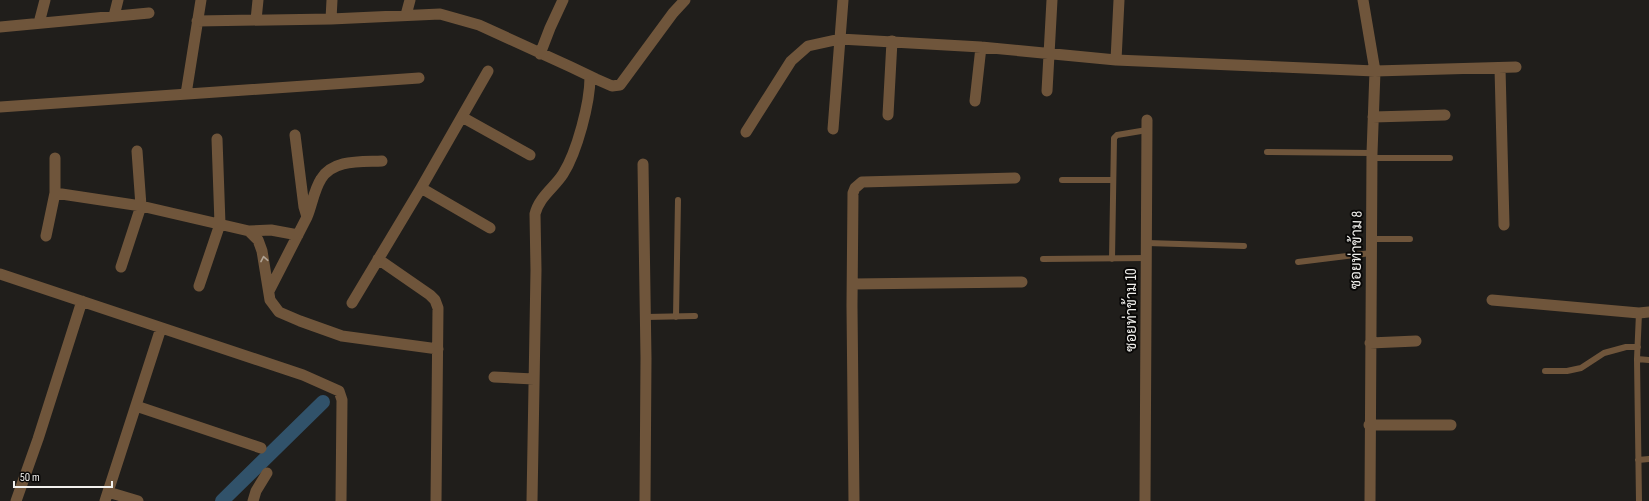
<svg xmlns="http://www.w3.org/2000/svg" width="1649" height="501" font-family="'Sofia Sans Condensed',Sarabun,sans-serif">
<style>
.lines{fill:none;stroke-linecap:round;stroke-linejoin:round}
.canal{stroke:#31526a;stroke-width:14}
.service{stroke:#6f553b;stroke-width:6}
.minor{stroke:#6f553b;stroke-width:11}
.oneway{stroke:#b0a394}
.labels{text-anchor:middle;stroke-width:4;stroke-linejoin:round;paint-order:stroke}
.street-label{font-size:15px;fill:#f2f1ee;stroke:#090807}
</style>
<rect width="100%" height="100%" fill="#201e1b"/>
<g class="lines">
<!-- canal -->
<path class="canal" d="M 222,501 L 323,402"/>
<!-- service -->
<path class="service" d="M 1267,152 L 1372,153
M 1372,158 L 1450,158
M 1062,180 L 1113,180
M 1371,239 L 1410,239
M 1147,243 L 1244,246
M 1043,259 L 1147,258
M 1112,259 L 1114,138 L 1117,135 L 1147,130
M 1298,262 L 1371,253
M 646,317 L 695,316
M 676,317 L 678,200
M 1637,359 L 1649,360
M 1545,371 L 1567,371 L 1581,368 L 1604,353 L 1626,347 L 1638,347
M 1638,460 L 1649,459
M 1639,501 L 1637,359 L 1639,313"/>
<!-- minor -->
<path class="minor" d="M 1363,0 L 1375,71 L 1372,153 L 1370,501
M 406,15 L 410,0
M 114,16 L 118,0
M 331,19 L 332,0
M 256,20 L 258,0
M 197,21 L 331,19 L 440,14 L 479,25 L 571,67 L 596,79 L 612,86 L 620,85 L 673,13 L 685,0
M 39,23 L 45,0
M 0,27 L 149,13
M 540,54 L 550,28 L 563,0
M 1116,60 L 1119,0
M 1500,68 L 1504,225
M 1047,91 L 1052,0
M 186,94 L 201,0
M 975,101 L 981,47
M 0,107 L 419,78
M 888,115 L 892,41
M 462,117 L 530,155
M 1373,117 L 1445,115
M 833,129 L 843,0
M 746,132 L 791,61 L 808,46 L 840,39 L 981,47 L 1116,60 L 1375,71 L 1516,67
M 643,164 L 646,358 L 645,501
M 421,188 L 490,228
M 55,193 L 141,206 L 249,231 L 271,230 L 298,235
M 307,217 C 312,205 314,190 321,179 C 333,159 361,162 382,161
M 249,231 L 258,240 L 262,251 L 270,300 L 279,312 L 300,321 L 342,336 L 438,349
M 46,236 L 55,193 L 55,158
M 378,259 L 430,295 L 435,300 L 438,308 L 436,501
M 121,267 L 141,206 L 137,151
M 0,274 L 303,375 L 339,391 L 342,400 L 341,501
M 853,284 L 1022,282
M 199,286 L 220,224 L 217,139
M 269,291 L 307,217 L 304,207 L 295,135
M 1492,300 L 1639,313 L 1649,312
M 352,303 L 421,188 L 488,71
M 1370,343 L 1416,341
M 494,377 L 534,379
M 136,406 L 261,448
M 1369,425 L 1451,425
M 108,492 L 138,501
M 16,501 L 38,439 L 82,301
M 105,501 L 161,328
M 253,501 L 256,491 L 267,473
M 532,501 L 536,270 L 535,214 C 539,197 554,188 563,174 C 577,152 590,103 590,77
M 854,501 L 852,306 L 853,193 L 855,188 L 862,182 L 1015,178
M 1145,501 L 1147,120"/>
</g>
<!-- one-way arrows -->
<defs><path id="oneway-chevron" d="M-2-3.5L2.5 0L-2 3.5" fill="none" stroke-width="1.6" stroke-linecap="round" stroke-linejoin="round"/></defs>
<use class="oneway" href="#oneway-chevron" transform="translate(264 259) rotate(-101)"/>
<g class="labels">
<!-- street labels -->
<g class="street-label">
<text transform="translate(1356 250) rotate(-89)" y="5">ซอยท่าข้าม 8</text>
<text transform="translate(1131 310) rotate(-90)" y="5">ซอยท่าข้าม 10</text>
</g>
</g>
<!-- scale -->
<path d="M14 481v6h98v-6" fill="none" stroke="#f2f1ee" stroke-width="2"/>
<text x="20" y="481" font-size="12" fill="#f2f1ee" stroke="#090807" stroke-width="3" paint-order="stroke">50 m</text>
</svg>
